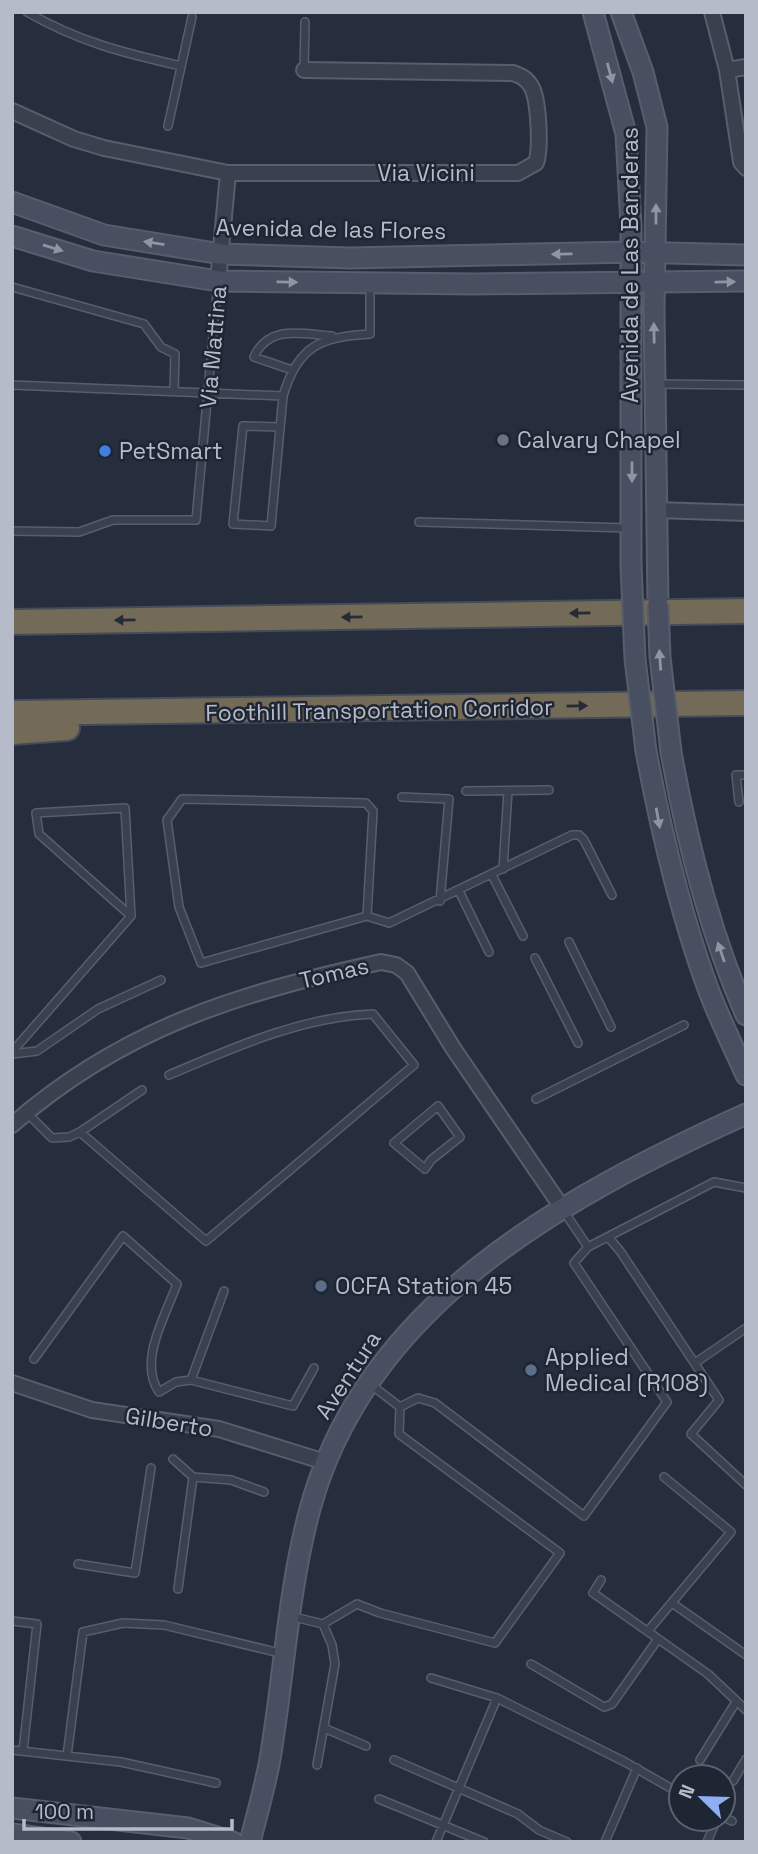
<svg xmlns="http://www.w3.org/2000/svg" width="758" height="1854" font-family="'Space Grotesk',sans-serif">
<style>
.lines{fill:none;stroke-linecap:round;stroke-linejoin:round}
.lane-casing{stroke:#575e6c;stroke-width:10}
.street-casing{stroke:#575e6c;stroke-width:18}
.secondary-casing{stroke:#575e6c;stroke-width:23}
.highway-casing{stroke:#444b59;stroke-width:28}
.lane{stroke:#39404e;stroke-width:7}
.street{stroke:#39404e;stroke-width:14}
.secondary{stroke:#484f60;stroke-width:19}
.highway{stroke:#736a57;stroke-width:24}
.secondary-bridge-casing{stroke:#575e6c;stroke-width:23;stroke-linecap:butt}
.secondary-bridge{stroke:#484f60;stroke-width:19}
.oneway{fill:#9095a4}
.oneway2{fill:#262c37}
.worship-dot{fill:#6b7280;stroke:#1e2533;stroke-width:2.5}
.shop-dot{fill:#3f7fe0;stroke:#1e2533;stroke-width:2.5}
.service-dot{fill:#5c6f8a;stroke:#1e2533;stroke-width:2.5}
.labels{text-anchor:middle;stroke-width:5;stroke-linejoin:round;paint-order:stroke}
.street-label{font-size:23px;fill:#b6bbc9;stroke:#1e2533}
.poi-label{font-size:23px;fill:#b6bbc9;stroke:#1e2533;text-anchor:start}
</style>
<rect width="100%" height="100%" fill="#262e3e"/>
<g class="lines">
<defs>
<path id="lane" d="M 27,12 C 79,42 124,53 181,66
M 304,70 L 305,22
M 168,126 L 192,17
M 12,287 L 144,324 L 161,347 L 175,354 L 174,390
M 292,370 L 254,357 C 269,324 302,334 332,336
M 656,384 L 746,385
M 12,385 L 283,396
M 280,427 L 243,426 L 233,524 L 271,526 L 283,396 C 298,345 321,337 370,334 L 370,283
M 419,522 L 628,528
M 12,531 L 79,532 L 113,520 L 196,520 L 218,282
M 466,791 L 549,790
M 402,797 L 449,799 L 440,901
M 182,799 L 366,803 L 373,811 L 367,916 L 201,963 L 179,907 L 167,820 Z
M 739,802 L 736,775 L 746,775
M 503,869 L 508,791
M 492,875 L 523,936
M 459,891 L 489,952
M 367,916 L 389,923 L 572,835 L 579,835 L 584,840 L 612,895
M 569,942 L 611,1027
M 535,958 L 578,1043
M 12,1052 L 131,916 L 125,808 L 36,813 L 39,834 L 131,916
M 12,1054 L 37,1051 L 98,1009 L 161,980
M 536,1099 L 684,1025
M 438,1106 L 460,1137 L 431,1160 L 425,1169 L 394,1143 Z
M 27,1113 L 52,1138 L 69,1137 L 80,1132 L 142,1090
M 80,1132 L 206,1241 L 414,1065 L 373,1014 C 301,1017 235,1047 169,1075
M 563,1210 L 588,1247
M 609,1238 L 620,1251 L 719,1400 L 691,1434 L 746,1485
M 34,1359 L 123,1236 L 177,1284 C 165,1317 138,1361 159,1392 L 176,1382 L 191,1380 L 293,1406 L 314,1368
M 695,1363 L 746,1328
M 191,1380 L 224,1291
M 370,1384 L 400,1407
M 400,1407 L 418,1398 L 435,1403 L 584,1516 L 667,1402 L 574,1263 L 588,1247 L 714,1182 L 746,1188
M 173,1459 L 193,1477 L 231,1480 L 264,1492
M 78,1564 L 135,1573 L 151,1468
M 601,1580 L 593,1593 L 708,1674 L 746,1710
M 178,1589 L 193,1477
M 672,1603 L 746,1655
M 290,1616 L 323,1624 L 357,1604 L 380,1613 L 495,1643 L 560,1553 L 399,1434 L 400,1407
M 12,1621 L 37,1624 L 23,1751
M 648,1631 L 731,1532 L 664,1477
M 531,1664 L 604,1707 L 612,1704 L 658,1639
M 431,1678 L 497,1698 L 625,1762 L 681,1794
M 324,1728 L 366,1746
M 12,1750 L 121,1762 L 216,1783
M 67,1756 L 83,1632 L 123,1623 L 164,1625 L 284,1654
M 394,1760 L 518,1814 L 539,1830 L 567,1842
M 700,1760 L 736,1702
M 317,1765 L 335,1664 L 332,1645 L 323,1624
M 733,1781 L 746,1759
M 379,1799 L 484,1842
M 723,1817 L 732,1821
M 436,1842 L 497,1698
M 605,1842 L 637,1768
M 707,1842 L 717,1819"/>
<path id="street" d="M 712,12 L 727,70 L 741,162 L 746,168
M 727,70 L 746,67
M 12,111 L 74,139 L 104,148 L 228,173 L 518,173 L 536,163 C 541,149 539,99 531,86 C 526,78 521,76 513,73 L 304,70
M 218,281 L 228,173
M 657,510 L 746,513
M 12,1125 C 124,1027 240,993 381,962 L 396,965 L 407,973 L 453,1048 L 563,1209
M 12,1383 L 92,1410 L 219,1429 L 325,1462"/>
<path id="secondary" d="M 593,12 L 626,134 L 631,226 L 631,565
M 621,12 L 643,72 L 657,127 L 654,309 L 658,604
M 12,202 L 104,235 L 221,254 L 350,258 L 631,252 L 746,255
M 12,236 L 93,261 L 218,281 L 474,284 L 746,281
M 646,751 C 661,831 679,909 707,986 C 718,1016 733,1046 746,1075
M 671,752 C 687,842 709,931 746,1015
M 12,1808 L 188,1828 L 233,1842
M 12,1834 L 71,1842
M 250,1842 C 257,1814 265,1787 270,1759 C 284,1676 288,1590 310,1509 C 366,1303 565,1196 746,1114"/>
<path id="highway" d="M 12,622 L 746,611
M 12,713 L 746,703
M 12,732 L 67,728"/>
</defs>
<!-- lane casing -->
<use href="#lane" class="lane-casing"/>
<!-- street casing -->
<use href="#street" class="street-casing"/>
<!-- secondary casing -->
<use href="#secondary" class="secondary-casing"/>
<!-- highway casing -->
<use href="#highway" class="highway-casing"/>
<!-- lane -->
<use href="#lane" class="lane"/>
<!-- street -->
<use href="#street" class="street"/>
<!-- secondary -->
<use href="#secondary" class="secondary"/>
<!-- highway -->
<use href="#highway" class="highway"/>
<defs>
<path id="secondary-bridge" d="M 631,565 L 635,659 L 646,751
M 658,604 L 660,657 L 671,752"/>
</defs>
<!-- secondary-bridge casing -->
<use href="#secondary-bridge" class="secondary-bridge-casing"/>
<!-- secondary-bridge -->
<use href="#secondary-bridge" class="secondary-bridge"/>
</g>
<!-- one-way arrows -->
<defs><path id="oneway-solid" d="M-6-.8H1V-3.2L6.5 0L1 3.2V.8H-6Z" transform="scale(1.75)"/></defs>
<g class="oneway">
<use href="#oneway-solid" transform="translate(610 73) rotate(75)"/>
<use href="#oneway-solid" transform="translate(656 214) rotate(-90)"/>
<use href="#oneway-solid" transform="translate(154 243) rotate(-171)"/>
<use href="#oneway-solid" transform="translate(53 248) rotate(17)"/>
<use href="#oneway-solid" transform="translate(562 254) rotate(179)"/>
<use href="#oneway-solid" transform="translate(287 282) rotate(1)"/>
<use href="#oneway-solid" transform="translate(725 282) rotate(-1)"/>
<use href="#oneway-solid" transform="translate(654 333) rotate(-91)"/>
<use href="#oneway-solid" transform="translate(632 472) rotate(90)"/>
<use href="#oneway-solid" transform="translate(660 660) rotate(-94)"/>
<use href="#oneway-solid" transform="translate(658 818) rotate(80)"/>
<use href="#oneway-solid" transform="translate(721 952) rotate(-109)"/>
</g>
<g class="oneway2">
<use href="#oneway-solid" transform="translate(580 613) rotate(179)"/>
<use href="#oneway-solid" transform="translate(352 617) rotate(179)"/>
<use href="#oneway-solid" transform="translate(125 620) rotate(179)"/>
<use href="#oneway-solid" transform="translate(577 706) rotate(-1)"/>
</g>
<!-- markers -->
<circle class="worship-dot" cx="503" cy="440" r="7"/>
<circle class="shop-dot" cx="105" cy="451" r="7"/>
<g class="service-dot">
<circle cx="321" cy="1286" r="7"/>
<circle cx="531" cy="1370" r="7"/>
</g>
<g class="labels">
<!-- street labels -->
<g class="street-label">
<text x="426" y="181">Via Vicini</text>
<text transform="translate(331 229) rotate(1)" y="8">Avenida de las Flores</text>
<text transform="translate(630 265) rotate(-90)" y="8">Avenida de Las Banderas</text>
<text transform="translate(213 347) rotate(-85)" y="8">Via Mattina</text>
<text transform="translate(379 710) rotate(-1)" y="8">Foothill Transportation Corridor</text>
<text transform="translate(334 973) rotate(-13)" y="8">Tomas</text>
<text transform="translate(348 1375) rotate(-57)" y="8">Aventura</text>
<text transform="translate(169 1422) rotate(9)" y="8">Gilberto</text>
</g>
<!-- poi labels -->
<g class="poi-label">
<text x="517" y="448">Calvary Chapel</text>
<text x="119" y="459">PetSmart</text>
<text x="335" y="1294">OCFA Station 45</text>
<text x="545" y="1365">Applied<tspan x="545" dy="26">Medical (R108)</tspan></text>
</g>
</g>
<!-- border -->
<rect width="758" height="1854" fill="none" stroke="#b6bbc9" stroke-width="28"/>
<!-- north arrow -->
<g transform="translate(702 1798) rotate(293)"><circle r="33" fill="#1e2533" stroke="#5b616f" stroke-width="2"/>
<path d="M0-5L12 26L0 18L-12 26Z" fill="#90aff3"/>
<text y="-10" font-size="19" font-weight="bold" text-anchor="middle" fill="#b6bbc9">N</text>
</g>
<!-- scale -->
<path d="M24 1819v10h208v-10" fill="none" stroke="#b6bbc9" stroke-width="3.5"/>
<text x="35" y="1819" font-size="21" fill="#b6bbc9" stroke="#1e2533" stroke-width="5" paint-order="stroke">100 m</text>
</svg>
